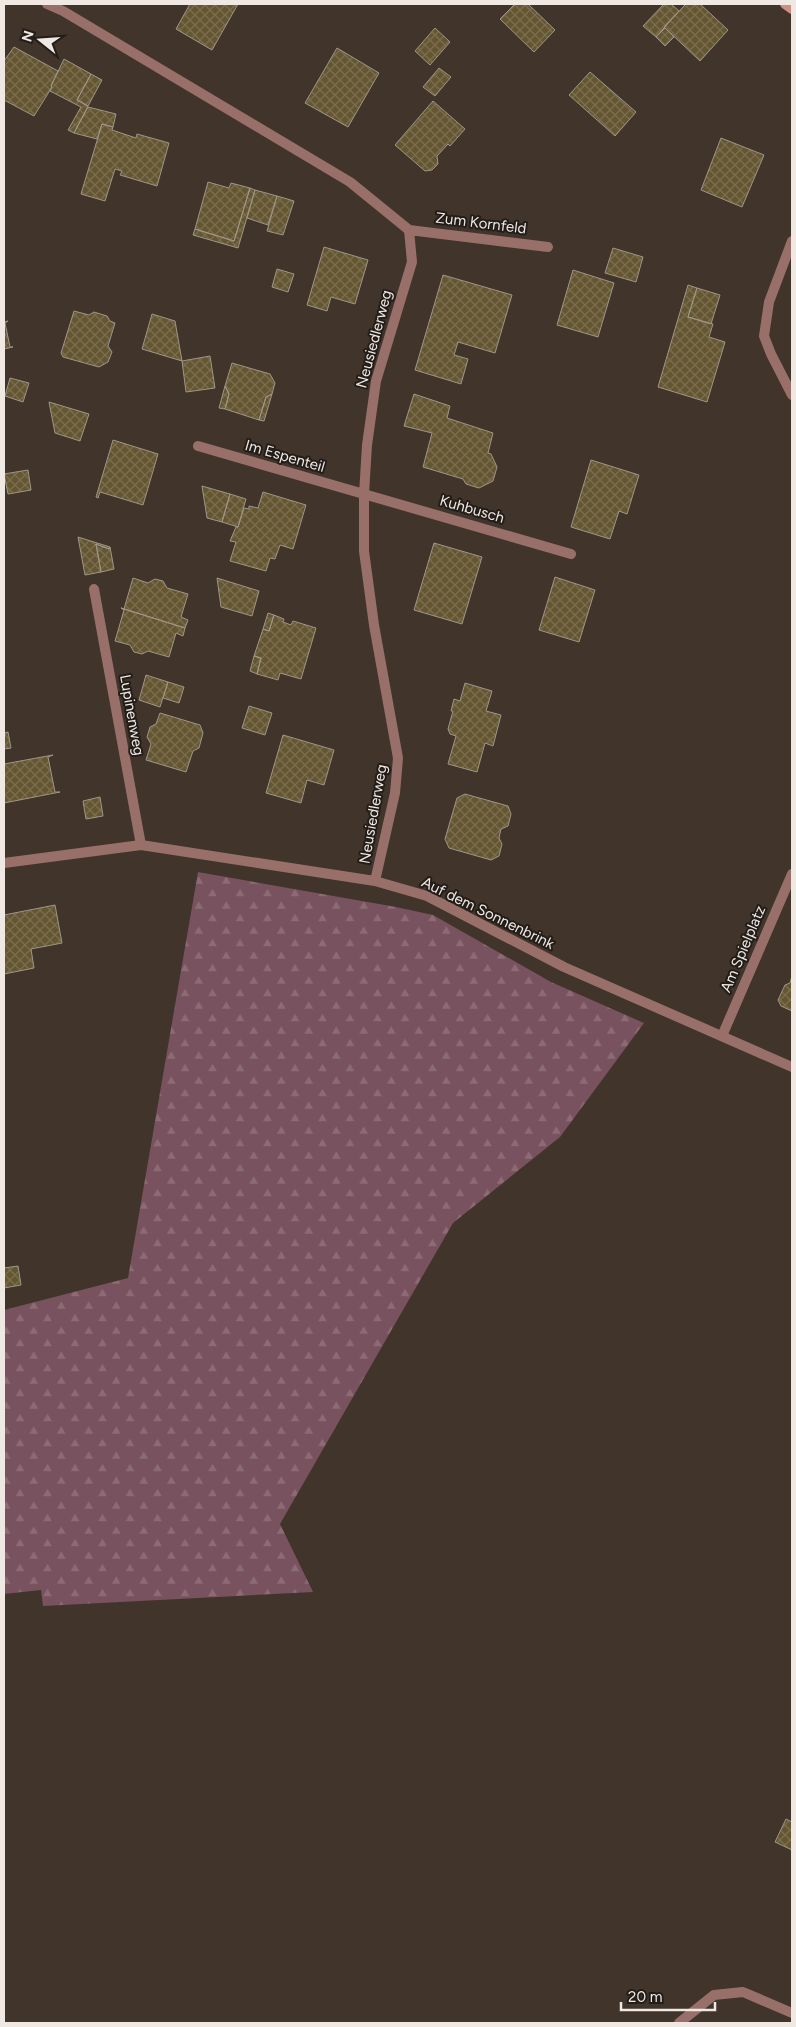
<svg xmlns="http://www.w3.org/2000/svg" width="796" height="2027" font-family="Figtree,sans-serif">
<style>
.forest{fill:url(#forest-firs)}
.building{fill:url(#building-cross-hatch);stroke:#9d9787}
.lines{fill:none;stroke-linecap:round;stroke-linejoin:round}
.minor{stroke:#987069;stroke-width:10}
.secondary{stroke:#ce8f85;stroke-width:10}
.labels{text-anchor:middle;stroke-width:4;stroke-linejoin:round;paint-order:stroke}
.street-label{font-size:15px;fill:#f0e8e2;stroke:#231d19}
</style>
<defs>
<pattern id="forest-firs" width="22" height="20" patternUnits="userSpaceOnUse" patternTransform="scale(1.25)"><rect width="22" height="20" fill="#78525e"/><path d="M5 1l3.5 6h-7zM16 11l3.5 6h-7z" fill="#8c6b75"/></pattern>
<pattern id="building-cross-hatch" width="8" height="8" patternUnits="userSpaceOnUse" patternTransform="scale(1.25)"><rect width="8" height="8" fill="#655632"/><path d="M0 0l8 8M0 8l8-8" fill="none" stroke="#7b6e4f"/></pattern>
</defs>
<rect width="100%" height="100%" fill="#40342b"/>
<!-- forest -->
<path class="forest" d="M 198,872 L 396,907 L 433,915 L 551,982 L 644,1023 L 560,1137 L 453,1223 L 280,1524 L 313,1592 L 43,1606 L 41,1590 L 4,1594 L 4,1310 L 128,1278 Z"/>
<!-- building -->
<path class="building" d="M 190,4 L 238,4 L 212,50 L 176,29 Z
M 515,4 L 528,4 L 555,30 L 534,52 L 500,19 Z
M 664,4 L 671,4 L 679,11 L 656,37 L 643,26 Z
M 686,4 L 700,4 L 728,30 L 700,61 L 664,27 Z
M 435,28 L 450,42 L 430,65 L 415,51 Z
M 665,28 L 674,37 L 665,46 L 656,37 Z
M 14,47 L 58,71 L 51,86 L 52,87 L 34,116 L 4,100 L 4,61 Z
M 337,48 L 379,73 L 348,127 L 305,103 Z
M 64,59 L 91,74 L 77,100 L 88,106 L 74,133 L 68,130 L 81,107 L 50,91 L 52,87 L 51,86 Z
M 439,68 L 451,77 L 435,96 L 423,87 Z
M 590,72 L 636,112 L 615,136 L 569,95 Z
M 91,74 L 102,80 L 88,106 L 77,100 Z
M 433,101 L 465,129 L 450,146 L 448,144 L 437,156 L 438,164 L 432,170 L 425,171 L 395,145 Z
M 88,107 L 116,114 L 113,127 L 102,124 L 97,139 L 74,133 Z
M 102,124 L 113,127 L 112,130 L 136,138 L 137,134 L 169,143 L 157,186 L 120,175 L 122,171 L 115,169 L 105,201 L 81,194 Z
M 721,138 L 764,155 L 742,207 L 701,190 Z
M 208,182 L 229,188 L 231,183 L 250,188 L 234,241 L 195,229 Z
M 250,188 L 255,190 L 238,248 L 193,235 L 195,229 L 234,241 Z
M 255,190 L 277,196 L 268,225 L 247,218 Z
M 277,196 L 294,201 L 283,235 L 267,231 Z
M 324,247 L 368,260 L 355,304 L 331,297 L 327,311 L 307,305 Z
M 613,248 L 643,257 L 636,282 L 605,273 Z
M 277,269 L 294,274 L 288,292 L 272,287 Z
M 573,270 L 614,283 L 598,337 L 557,325 Z
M 443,275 L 512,295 L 495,353 L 458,342 L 454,355 L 468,359 L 461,384 L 415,370 Z
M 688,285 L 697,288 L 688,317 L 713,324 L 709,337 L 725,342 L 707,402 L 658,387 Z
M 697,288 L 720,295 L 711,324 L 688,317 Z
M 74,311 L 89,315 L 94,312 L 107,316 L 110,321 L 115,323 L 108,346 L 112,352 L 108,362 L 99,367 L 63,357 L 61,353 Z
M 152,314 L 175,321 L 182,361 L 142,349 Z
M 8,321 L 5,323 L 10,347 L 13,347 L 4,349 L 4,322 Z
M 210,356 L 215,388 L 186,392 L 182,361 Z
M 232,363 L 270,374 L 275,383 L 272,394 L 266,397 L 259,420 L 225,409 L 229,394 L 225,386 Z
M 10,378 L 29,383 L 23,402 L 5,396 Z
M 225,386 L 229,394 L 225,409 L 219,408 Z
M 272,394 L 264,421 L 259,420 L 266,397 Z
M 414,394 L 450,406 L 447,418 L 493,433 L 488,453 L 491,454 L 497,467 L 493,481 L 479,488 L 466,484 L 463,479 L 423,467 L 432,433 L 404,426 Z
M 49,402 L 89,414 L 80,441 L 55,433 Z
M 113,440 L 158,454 L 143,505 L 100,492 L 98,498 L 96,497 Z
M 591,460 L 639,475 L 627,514 L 619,511 L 610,539 L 571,527 Z
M 28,470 L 31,490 L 8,494 L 4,474 Z
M 202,486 L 230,494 L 222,522 L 207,518 Z
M 263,492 L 306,505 L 293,549 L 280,545 L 275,559 L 270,558 L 266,571 L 230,561 L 236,542 L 230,541 L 236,527 L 238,527 L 244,508 L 249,509 L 249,506 L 258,508 Z
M 230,494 L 246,499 L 238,527 L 222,522 Z
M 78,537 L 110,547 L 109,549 L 96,544 L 101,572 L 85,575 Z
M 434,543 L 482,557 L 462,624 L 414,610 Z
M 96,544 L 109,549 L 110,547 L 114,569 L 101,572 Z
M 555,577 L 595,590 L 579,642 L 539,630 Z
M 133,578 L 148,583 L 155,579 L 163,581 L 167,588 L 188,594 L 181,617 L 188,620 L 185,628 L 121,608 L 124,609 Z
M 217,578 L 259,591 L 252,616 L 221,607 Z
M 121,608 L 185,628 L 183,636 L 176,633 L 169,657 L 148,651 L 142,654 L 134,652 L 130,645 L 115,641 L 124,610 Z
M 268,613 L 274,615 L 269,631 L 263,629 Z
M 274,615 L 284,619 L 283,622 L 291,625 L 293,621 L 316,628 L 301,679 L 280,673 L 278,680 L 257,674 L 261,658 L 254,656 L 263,629 L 269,631 Z
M 254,656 L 261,658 L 257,674 L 250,671 Z
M 146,675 L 168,682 L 160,707 L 139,700 Z
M 168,682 L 184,687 L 179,703 L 163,698 Z
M 465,683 L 492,691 L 486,711 L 501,715 L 493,746 L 485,743 L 477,772 L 448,764 L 456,736 L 450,734 L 448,729 L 453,711 L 451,711 L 454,699 L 460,701 Z
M 249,706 L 272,713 L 265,735 L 242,728 Z
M 160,713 L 200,725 L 203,733 L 199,748 L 193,751 L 186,772 L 146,760 L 151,744 L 147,737 L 150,727 L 156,724 Z
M 8,732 L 11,748 L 4,749 L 4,733 Z
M 283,735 L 334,750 L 324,785 L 307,780 L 301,803 L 266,793 Z
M 53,755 L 48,757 L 55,792 L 60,792 L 4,803 L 4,764 Z
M 465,794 L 508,806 L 511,814 L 508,826 L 501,829 L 499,838 L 502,844 L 499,856 L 491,860 L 449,848 L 445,839 L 457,798 Z
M 100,797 L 103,816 L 86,819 L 83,801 Z
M 55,905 L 62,943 L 31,949 L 34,968 L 4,974 L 4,915 Z
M 792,976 L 792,1011 L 781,1006 L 778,1000 L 785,985 L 790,983 Z
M 4,1266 L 4,1268 L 18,1266 L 21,1285 L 4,1288 Z
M 786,1819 L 792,1822 L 792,1850 L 775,1842 Z"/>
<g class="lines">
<!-- minor -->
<path class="minor" d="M 47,4 L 63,11 L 350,182 L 409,230 L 412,262 L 376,381 L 367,445 L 364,494 L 364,551 L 374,625 L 398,758 L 395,793 L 375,881
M 409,230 L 548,247
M 792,241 L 769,302 L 764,336 L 771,354 L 792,395
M 198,446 L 571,554
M 94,589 L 141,845
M 4,863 L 141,845 L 375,881 L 427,896 L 564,967 L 792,1067
M 722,1036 L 792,874
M 679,2023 L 714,1995 L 743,1992 L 792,2013"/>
<!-- secondary -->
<path class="secondary" d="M 785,4 L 792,9"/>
</g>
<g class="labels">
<!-- street labels -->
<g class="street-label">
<text transform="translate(481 223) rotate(7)" y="5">Zum Kornfeld</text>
<text transform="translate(374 339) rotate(-75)" y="5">Neusiedlerweg</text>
<text transform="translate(285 456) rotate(16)" y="5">Im Espenteil</text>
<text transform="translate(472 509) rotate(16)" y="5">Kuhbusch</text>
<text transform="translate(132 715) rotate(80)" y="5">Lupinenweg</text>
<text transform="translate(373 814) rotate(-80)" y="5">Neusiedlerweg</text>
<text transform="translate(488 913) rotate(26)" y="5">Auf dem Sonnenbrink</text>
<text transform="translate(743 949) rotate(-67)" y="5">Am Spielplatz</text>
</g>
</g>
<!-- border -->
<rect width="796" height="2027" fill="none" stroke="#f0e8e2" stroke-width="10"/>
<!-- north arrow -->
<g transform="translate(40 40) rotate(287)" stroke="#231d19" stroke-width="4" paint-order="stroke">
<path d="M0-4L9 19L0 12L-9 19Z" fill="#f0e8e2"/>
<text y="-8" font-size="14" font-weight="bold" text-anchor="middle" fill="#f0e8e2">N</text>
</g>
<!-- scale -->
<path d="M621 2002v8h94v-8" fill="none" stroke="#f0e8e2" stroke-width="2.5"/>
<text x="628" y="2002" font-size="15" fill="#f0e8e2" stroke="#231d19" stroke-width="4" paint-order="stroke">20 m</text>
</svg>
